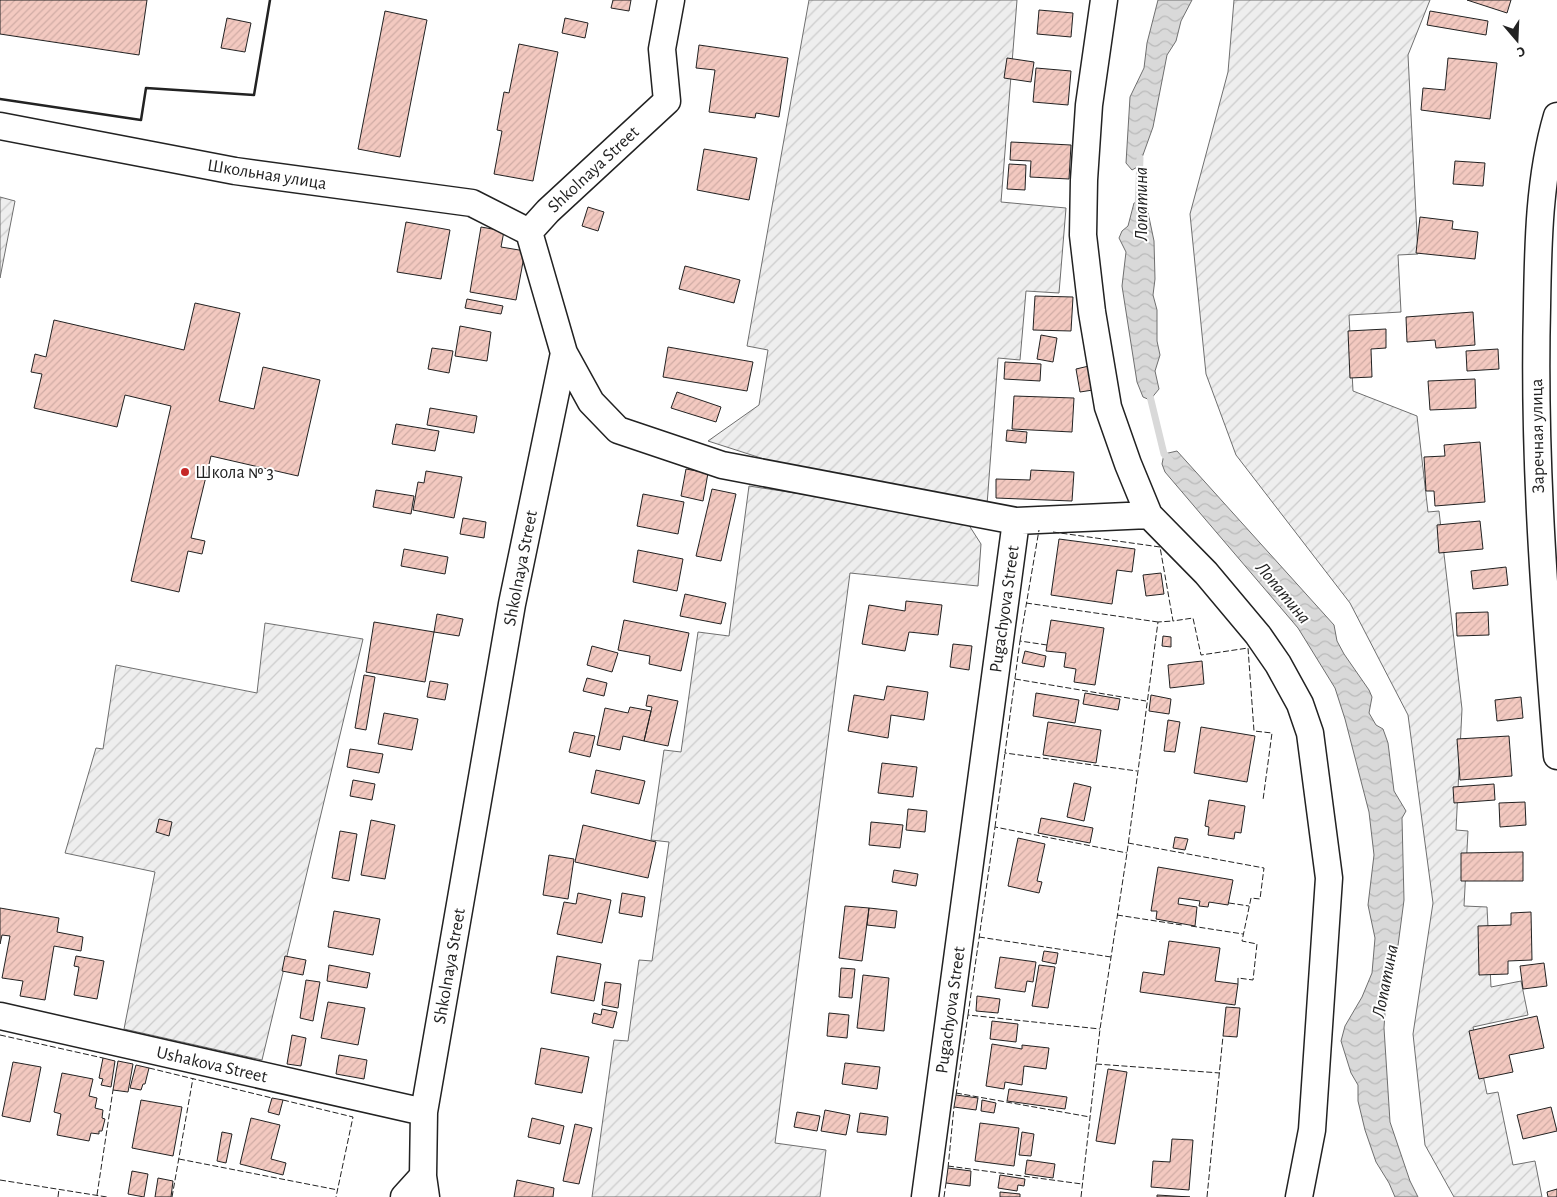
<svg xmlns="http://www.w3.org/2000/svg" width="1557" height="1197" font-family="'Alegreya Sans',sans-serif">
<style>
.garden{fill:url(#garden-furrows);stroke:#6f6f6f}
.water{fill:url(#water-waves);stroke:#6f6f6f}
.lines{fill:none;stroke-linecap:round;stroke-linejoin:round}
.stream{stroke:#d9d9d9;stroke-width:7}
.building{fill:url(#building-hatch);stroke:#222}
.minor-casing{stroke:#222;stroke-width:29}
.minor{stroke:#fff;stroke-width:26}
.fence{stroke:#222;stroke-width:1;stroke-dasharray:6 2.5;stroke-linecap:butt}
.wall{stroke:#222;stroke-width:2.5}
.poi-dot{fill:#c62828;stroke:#fff;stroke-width:2}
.labels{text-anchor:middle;stroke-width:4;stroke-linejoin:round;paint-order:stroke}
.street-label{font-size:18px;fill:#222;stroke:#fff}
.poi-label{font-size:18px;fill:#222;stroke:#fff;text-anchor:start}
.water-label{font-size:19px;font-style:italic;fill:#222;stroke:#fff}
</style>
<defs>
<pattern id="garden-furrows" width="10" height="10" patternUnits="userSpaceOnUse" patternTransform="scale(1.25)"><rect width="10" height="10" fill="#eee"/><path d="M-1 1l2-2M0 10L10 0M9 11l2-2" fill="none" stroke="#ccc"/></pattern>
<pattern id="water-waves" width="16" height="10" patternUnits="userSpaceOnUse" patternTransform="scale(1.25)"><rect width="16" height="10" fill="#d9d9d9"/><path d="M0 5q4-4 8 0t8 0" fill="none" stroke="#bababa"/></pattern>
<pattern id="building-hatch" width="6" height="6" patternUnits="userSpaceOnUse" patternTransform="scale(1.25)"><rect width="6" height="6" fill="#f3c9c0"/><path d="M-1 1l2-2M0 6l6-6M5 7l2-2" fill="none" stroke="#d0aca5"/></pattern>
</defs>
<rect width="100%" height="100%" fill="#fff"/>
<!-- garden -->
<path class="garden" d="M 809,0 L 1017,0 L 1001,202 L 1066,208 L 1059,293 L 1026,291 L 1020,360 L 998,358 L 987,505 L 820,477 L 708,441 L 759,405 L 768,350 L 747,346 Z
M 1234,0 L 1430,0 L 1408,55 L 1418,254 L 1398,255 L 1401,312 L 1349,315 L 1353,391 L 1417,416 L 1428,512 L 1439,511 L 1462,709 L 1456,830 L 1468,831 L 1464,906 L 1487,907 L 1491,987 L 1521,981 L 1528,1015 L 1473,1027 L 1487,1094 L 1498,1092 L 1513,1165 L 1535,1161 L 1542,1197 L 1454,1197 L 1425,1145 L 1413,1034 L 1433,903 L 1408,715 L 1350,603 L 1236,455 L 1206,374 L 1190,214 L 1228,72 Z
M 0,197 L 15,201 L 0,278 Z
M 749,486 L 965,519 L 981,544 L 978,586 L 850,573 L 775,1143 L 826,1150 L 820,1197 L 592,1197 L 614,1040 L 628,1041 L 639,960 L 652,961 L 669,842 L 651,840 L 664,750 L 681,752 L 698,632 L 729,636 Z
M 265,623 L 363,639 L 262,1060 L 124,1029 L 155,872 L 65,853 L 96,748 L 103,749 L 116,665 L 257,693 Z"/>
<!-- water -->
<path class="water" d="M 1158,0 L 1192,0 L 1181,21 L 1176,41 L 1167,55 L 1153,127 L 1139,166 L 1132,170 L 1126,163 L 1130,97 L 1144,68 L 1147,43 Z
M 1138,202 L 1146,203 L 1154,241 L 1155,279 L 1153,295 L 1157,310 L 1157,341 L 1160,355 L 1155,371 L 1159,389 L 1150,400 L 1143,397 L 1137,382 L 1122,286 L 1126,252 L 1119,238 L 1122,231 L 1128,226 L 1134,203 Z
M 1177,451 L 1334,625 L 1337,641 L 1344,654 L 1369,690 L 1372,697 L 1369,713 L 1376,725 L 1383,729 L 1388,743 L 1394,791 L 1406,811 L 1402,818 L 1404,900 L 1397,953 L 1386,997 L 1384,1028 L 1390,1122 L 1410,1181 L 1418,1197 L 1395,1197 L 1389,1183 L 1376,1162 L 1365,1130 L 1358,1101 L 1358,1085 L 1351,1073 L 1341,1041 L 1345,1026 L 1362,997 L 1372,973 L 1375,938 L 1368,905 L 1374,855 L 1369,812 L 1345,719 L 1335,688 L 1298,628 L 1165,472 L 1162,464 L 1164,454 Z"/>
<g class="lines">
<!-- stream -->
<path class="stream" d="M 1138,209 L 1140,158
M 1149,392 L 1164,454 L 1170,460"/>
</g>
<!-- building -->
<path class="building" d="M 0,0 L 147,0 L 139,55 L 0,34 Z
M 613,0 L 631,0 L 629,11 L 611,8 Z
M 1467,0 L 1511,0 L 1507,13 Z
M 1039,10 L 1073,13 L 1071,37 L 1037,34 Z
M 385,11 L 427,20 L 400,157 L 358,149 Z
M 1430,11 L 1488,21 L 1486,35 L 1427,25 Z
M 227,18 L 251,23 L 245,52 L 221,48 Z
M 565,18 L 588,23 L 585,38 L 562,33 Z
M 519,44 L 558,52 L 533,181 L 494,174 L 502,131 L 497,130 L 504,92 L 509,93 Z
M 699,45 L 788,58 L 779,117 L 756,113 L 755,118 L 709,112 L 715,70 L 696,68 Z
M 1007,58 L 1034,62 L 1031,82 L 1004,78 Z
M 1448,58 L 1497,63 L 1490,119 L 1421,110 L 1423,88 L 1445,90 Z
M 1036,68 L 1071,71 L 1068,105 L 1033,102 Z
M 1011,142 L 1071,145 L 1069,179 L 1030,177 L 1031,161 L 1010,160 Z
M 704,149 L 757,158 L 749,200 L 697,190 Z
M 1455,161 L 1485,163 L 1483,186 L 1453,184 Z
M 1009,164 L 1026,165 L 1025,190 L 1007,189 Z
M 588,207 L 604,212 L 598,231 L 582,226 Z
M 1420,217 L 1453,221 L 1452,229 L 1478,232 L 1475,259 L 1416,253 Z
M 406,222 L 450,230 L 441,279 L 397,272 Z
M 481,227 L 504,231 L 501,247 L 525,251 L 516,300 L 470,292 Z
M 685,266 L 740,280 L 734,303 L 679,289 Z
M 1035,296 L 1073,297 L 1071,331 L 1033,330 Z
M 467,299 L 503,306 L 501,314 L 465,308 Z
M 195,303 L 240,313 L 219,401 L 254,409 L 263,367 L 320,380 L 298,476 L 211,456 L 191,538 L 205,541 L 202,554 L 188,551 L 179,592 L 131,581 L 171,406 L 125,395 L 117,427 L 34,408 L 42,374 L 31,372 L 35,354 L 46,357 L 54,320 L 184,350 Z
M 1473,312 L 1475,345 L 1436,348 L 1435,340 L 1407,342 L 1406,317 Z
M 460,326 L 491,332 L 487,361 L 455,356 Z
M 1386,329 L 1386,348 L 1371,349 L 1372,377 L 1350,378 L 1348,331 Z
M 1041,335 L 1057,338 L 1053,362 L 1037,359 Z
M 668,347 L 753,362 L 747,391 L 663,377 Z
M 432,348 L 453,351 L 449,373 L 428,369 Z
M 1498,349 L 1499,369 L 1467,371 L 1466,351 Z
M 1005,362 L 1041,364 L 1040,381 L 1004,379 Z
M 1089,366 L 1093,390 L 1080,392 L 1076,369 Z
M 1475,379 L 1476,408 L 1430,410 L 1428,381 Z
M 677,392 L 721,407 L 716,422 L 671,408 Z
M 1014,396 L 1074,398 L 1072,432 L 1012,429 Z
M 430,408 L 477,416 L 474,433 L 427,425 Z
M 396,424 L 439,431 L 435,451 L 392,444 Z
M 1007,430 L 1027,432 L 1026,443 L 1006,441 Z
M 1480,442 L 1485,502 L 1435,506 L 1434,491 L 1426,491 L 1424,457 L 1445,456 L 1444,445 Z
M 686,469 L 708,473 L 703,501 L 681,496 Z
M 1031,470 L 1074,472 L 1072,501 L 996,498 L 996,479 L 1030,480 Z
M 426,471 L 462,477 L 454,518 L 413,510 L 418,482 L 424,483 Z
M 712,489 L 736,494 L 721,561 L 696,556 Z
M 376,490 L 414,496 L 411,514 L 373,507 Z
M 643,494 L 684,502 L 678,534 L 637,526 Z
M 463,518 L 486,522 L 484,538 L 460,534 Z
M 1480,521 L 1483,549 L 1439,553 L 1437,525 Z
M 1059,539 L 1135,549 L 1132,572 L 1117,570 L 1112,604 L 1051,595 Z
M 404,549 L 448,557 L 445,574 L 401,566 Z
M 638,550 L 683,559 L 677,591 L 633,582 Z
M 1506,567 L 1508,585 L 1473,589 L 1471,571 Z
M 1161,573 L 1164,594 L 1146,596 L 1143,575 Z
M 685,594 L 726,603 L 721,624 L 680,616 Z
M 906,601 L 942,605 L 938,635 L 909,632 L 905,651 L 862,644 L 869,605 L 905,611 Z
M 1488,612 L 1489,635 L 1457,636 L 1456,613 Z
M 437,614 L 463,619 L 459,636 L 434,632 Z
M 624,620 L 689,633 L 681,671 L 649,664 L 650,656 L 618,650 Z
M 1051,620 L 1104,628 L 1095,685 L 1074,682 L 1076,669 L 1064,667 L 1066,653 L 1046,651 Z
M 374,622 L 434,632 L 425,682 L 366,672 Z
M 1163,636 L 1171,637 L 1171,647 L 1162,646 Z
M 953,644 L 972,646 L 969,670 L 950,667 Z
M 592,646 L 618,653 L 612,672 L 587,665 Z
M 1025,651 L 1046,656 L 1044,667 L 1022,663 Z
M 1202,661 L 1204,684 L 1170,688 L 1168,665 Z
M 364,675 L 375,677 L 366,730 L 355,728 Z
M 587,678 L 607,683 L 604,696 L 583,691 Z
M 430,681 L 448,684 L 445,700 L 427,697 Z
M 887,686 L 928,692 L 924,720 L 891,715 L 888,738 L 848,731 L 854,695 L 884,700 Z
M 1036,693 L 1079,700 L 1075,723 L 1033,716 Z
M 1085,693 L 1120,699 L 1118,710 L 1083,704 Z
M 648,695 L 678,701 L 668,746 L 644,741 L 652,707 L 646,706 Z
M 1151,695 L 1171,699 L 1169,714 L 1149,711 Z
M 1521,697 L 1523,718 L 1497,721 L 1495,700 Z
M 630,707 L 651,711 L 644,741 L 623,736 L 620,750 L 597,745 L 605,708 L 628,713 Z
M 384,713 L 418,719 L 412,750 L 378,744 Z
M 1168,720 L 1180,722 L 1175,752 L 1164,751 Z
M 1048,722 L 1101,730 L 1096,763 L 1043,755 Z
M 1201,727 L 1255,736 L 1247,782 L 1194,773 Z
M 574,732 L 595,736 L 590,757 L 569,752 Z
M 1509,736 L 1512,776 L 1460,780 L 1457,739 Z
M 350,749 L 383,754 L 379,773 L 347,767 Z
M 882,763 L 917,767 L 913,797 L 878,793 Z
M 596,770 L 645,781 L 639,804 L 591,793 Z
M 353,780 L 375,784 L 372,800 L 350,796 Z
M 1074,783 L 1091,787 L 1084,821 L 1067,817 Z
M 1494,784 L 1495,800 L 1454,803 L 1453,787 Z
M 1209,800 L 1245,806 L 1241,833 L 1235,832 L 1234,839 L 1208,835 L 1209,827 L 1205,826 Z
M 1525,802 L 1526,825 L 1500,827 L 1499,803 Z
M 908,809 L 927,811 L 925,832 L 906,830 Z
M 1041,818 L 1093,828 L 1090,843 L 1038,833 Z
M 159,819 L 172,822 L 169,836 L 156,832 Z
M 371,820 L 395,825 L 385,879 L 361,875 Z
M 871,822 L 903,825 L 900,848 L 869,845 Z
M 583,825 L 656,842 L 648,878 L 575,862 Z
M 340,831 L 357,834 L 349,881 L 332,878 Z
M 1175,837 L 1188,839 L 1185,850 L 1173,848 Z
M 1018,838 L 1045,844 L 1037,881 L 1042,882 L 1039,893 L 1008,886 Z
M 1523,852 L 1523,881 L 1461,881 L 1461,853 Z
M 549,855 L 574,859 L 568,899 L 543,895 Z
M 1158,867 L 1233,880 L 1228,905 L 1209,902 L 1208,907 L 1199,906 L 1200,901 L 1179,898 L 1178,904 L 1197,907 L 1195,926 L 1156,919 L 1157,911 L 1151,911 Z
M 894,870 L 918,874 L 916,886 L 892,882 Z
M 578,893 L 611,900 L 602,943 L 557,934 L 564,902 L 576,904 Z
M 622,893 L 645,897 L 642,917 L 619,913 Z
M 845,906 L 869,908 L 862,961 L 839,958 Z
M 0,908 L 59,918 L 57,932 L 83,937 L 81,951 L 54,946 L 45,1000 L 20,996 L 23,981 L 2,978 L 10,936 L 2,935 L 0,944 Z
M 869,908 L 897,911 L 895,928 L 867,925 Z
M 334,911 L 380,919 L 373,955 L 328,947 Z
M 1531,912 L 1532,960 L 1508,961 L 1508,974 L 1479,975 L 1478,926 L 1511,925 L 1511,913 Z
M 1169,941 L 1220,948 L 1215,981 L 1238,984 L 1235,1005 L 1140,992 L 1143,972 L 1164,975 Z
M 1044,951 L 1058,953 L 1056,964 L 1042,961 Z
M 76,956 L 104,961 L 97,999 L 74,995 L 79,967 L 74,966 Z
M 285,956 L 306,960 L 303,975 L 282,971 Z
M 557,956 L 601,964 L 594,1001 L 551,993 Z
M 1000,957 L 1036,962 L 1033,982 L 1027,981 L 1025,992 L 995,988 Z
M 1544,963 L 1547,986 L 1523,989 L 1520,966 Z
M 329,965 L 370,973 L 367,988 L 327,981 Z
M 1039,965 L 1055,967 L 1048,1008 L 1032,1006 Z
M 841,968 L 855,969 L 852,998 L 839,997 Z
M 863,975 L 889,978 L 884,1031 L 857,1028 Z
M 306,980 L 320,982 L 313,1021 L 300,1018 Z
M 605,982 L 621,984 L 618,1008 L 602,1005 Z
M 977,996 L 1000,999 L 998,1013 L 976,1011 Z
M 328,1002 L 365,1008 L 358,1045 L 321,1038 Z
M 1226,1007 L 1240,1008 L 1237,1037 L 1223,1036 Z
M 602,1009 L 617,1012 L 613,1028 L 592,1023 L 594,1013 L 601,1015 Z
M 829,1013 L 849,1015 L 847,1038 L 827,1036 Z
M 1537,1016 L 1544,1048 L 1509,1055 L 1513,1072 L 1479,1079 L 1469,1031 Z
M 992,1021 L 1018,1024 L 1016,1042 L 990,1039 Z
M 292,1035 L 306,1038 L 301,1066 L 287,1064 Z
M 992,1044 L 1022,1049 L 1022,1045 L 1049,1048 L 1046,1069 L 1024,1066 L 1022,1085 L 1005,1082 L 1004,1089 L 986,1086 Z
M 541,1048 L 589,1057 L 582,1093 L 535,1084 Z
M 339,1055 L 367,1060 L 364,1079 L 336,1074 Z
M 103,1058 L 115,1061 L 111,1087 L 101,1085 L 103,1079 L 99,1078 Z
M 118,1061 L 133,1064 L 128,1092 L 113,1090 Z
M 13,1062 L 41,1067 L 30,1122 L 2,1116 Z
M 845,1063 L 880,1067 L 877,1089 L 842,1084 Z
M 136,1065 L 149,1068 L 145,1084 L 143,1084 L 141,1090 L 130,1088 Z
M 1108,1069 L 1127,1072 L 1115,1144 L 1096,1141 Z
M 62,1073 L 93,1079 L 89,1096 L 97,1098 L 95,1108 L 103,1110 L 102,1118 L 105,1119 L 102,1131 L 99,1131 L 99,1134 L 91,1133 L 89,1141 L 57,1135 L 61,1114 L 54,1112 Z
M 1009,1089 L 1067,1097 L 1065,1109 L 1007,1101 Z
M 956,1095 L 978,1098 L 976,1110 L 954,1107 Z
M 272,1098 L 283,1100 L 279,1115 L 268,1112 Z
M 141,1100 L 182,1107 L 173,1156 L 132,1148 Z
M 982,1100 L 996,1103 L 994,1113 L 981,1111 Z
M 1551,1107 L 1557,1131 L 1523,1139 L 1517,1115 Z
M 825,1110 L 850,1115 L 846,1135 L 821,1131 Z
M 797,1112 L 820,1116 L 817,1131 L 794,1127 Z
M 860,1113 L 888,1117 L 886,1135 L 857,1132 Z
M 251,1118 L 280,1125 L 271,1159 L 286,1163 L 283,1175 L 240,1164 Z
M 532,1118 L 564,1126 L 560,1144 L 528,1137 Z
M 980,1123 L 1019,1128 L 1014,1166 L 975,1161 Z
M 575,1124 L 592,1128 L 579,1184 L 563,1181 Z
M 222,1132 L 232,1134 L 226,1163 L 217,1161 Z
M 1022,1132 L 1034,1134 L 1031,1156 L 1019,1155 Z
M 1172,1139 L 1193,1140 L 1189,1190 L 1151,1187 L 1153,1161 L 1170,1162 Z
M 1027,1160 L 1055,1164 L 1053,1178 L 1025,1174 Z
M 948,1168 L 971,1171 L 970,1186 L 946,1183 Z
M 132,1171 L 148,1174 L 144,1197 L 128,1194 Z
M 1000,1175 L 1025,1179 L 1024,1186 L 1018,1185 L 1017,1191 L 998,1188 Z
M 158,1178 L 173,1181 L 171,1197 L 155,1197 Z
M 517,1180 L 554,1188 L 553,1197 L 514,1197 Z
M 1557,1189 L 1557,1197 L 1548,1197 L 1547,1192 Z
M 1000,1192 L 1020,1194 L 1020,1197 L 1000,1197 Z
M 1157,1195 L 1190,1197 L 1157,1197 Z"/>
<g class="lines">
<defs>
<path id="minor" d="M 1104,0 L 1089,105 L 1084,180 L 1083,235 L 1092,312 L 1108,407 L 1128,464 L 1149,515 L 1206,573 L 1258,635 L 1278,664 L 1300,704 L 1310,733 L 1329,878 L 1312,1130 L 1299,1197
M 1557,116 C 1539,177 1538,244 1537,307 C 1533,457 1545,607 1557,756
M 0,126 L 235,171 L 472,203 L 529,232
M 564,353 L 591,402 L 618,430 L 722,465 L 1016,521 L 1149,515
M 0,1016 L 424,1112
M 404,1197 L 423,1176
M 426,1197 L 423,1176 L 424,1112 L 512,604 L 564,353 L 529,232 L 548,211 L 667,101 L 662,49 L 671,0
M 925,1197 L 1016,521"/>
</defs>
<!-- minor casing -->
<use href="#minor" class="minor-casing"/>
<!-- minor -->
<use href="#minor" class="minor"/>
<!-- fence -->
<path class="fence" d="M 1053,532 L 1160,547 L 1173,621 L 1193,618 L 1201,655 L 1248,648 L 1254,731 L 1272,733 L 1263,800
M 1026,603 L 1158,622
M 1020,641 L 1039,530
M 1047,645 L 1020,641 L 1005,753 L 1137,771
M 1015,679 L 1146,701
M 995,827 L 1005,753
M 1128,843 L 1264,868 L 1260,899 L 1251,898 L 1242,941 L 1257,944 L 1253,980 L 1238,978 L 1238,984
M 1229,903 L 1249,906
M 1117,915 L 1182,925
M 1191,926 L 1243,934
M 979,937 L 1111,957
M 968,1015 L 995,827 L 1127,853
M 0,1035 L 103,1058
M 1096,1064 L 1220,1073
M 149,1068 L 272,1098
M 956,1093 L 1090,1117
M 956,1095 L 968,1015 L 1100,1029
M 283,1100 L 353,1117 L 336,1197
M 179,1159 L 338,1190
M 948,1166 L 1082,1184
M 948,1168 L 954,1107
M 0,1180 L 107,1197
M 97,1195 L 113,1090
M 58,1197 L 59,1189
M 172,1197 L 193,1078
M 944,1197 L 946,1183
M 1081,1197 L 1100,1029 L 1127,853 L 1158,622 L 1173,621
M 1207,1197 L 1223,1036"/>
<!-- wall -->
<path class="wall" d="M 0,99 L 141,120 L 146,88 L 254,95 L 270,0"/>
</g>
<!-- markers -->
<circle class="poi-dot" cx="185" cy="472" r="5"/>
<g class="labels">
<!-- street labels -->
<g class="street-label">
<text transform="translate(593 169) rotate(-43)" y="6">Shkolnaya Street</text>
<text transform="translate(267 174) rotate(9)" y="6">Школьная улица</text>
<text transform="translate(1537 436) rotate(-91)" y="6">Заречная улица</text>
<text transform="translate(520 568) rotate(-79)" y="6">Shkolnaya Street</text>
<text transform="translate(1004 609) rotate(-82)" y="6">Pugachyova Street</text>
<text transform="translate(449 966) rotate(-80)" y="6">Shkolnaya Street</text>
<text transform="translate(950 1010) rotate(-82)" y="6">Pugachyova Street</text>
<text transform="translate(212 1064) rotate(13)" y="6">Ushakova Street</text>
</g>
<!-- poi labels -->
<g class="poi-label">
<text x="195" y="478">Школа № 3</text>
</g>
<!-- water labels -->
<g class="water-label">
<text transform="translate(1140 204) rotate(-90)" y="7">Лопатина</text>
<text transform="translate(1284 592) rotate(50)" y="7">Лопатина</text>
<text transform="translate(1384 981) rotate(-79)" y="7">Лопатина</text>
</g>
</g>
<!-- north arrow -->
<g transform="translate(1517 40) rotate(161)" stroke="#ffffff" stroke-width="4" paint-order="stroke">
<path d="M0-4L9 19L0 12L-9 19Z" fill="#222222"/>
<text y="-8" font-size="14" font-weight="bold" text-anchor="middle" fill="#222222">С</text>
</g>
</svg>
